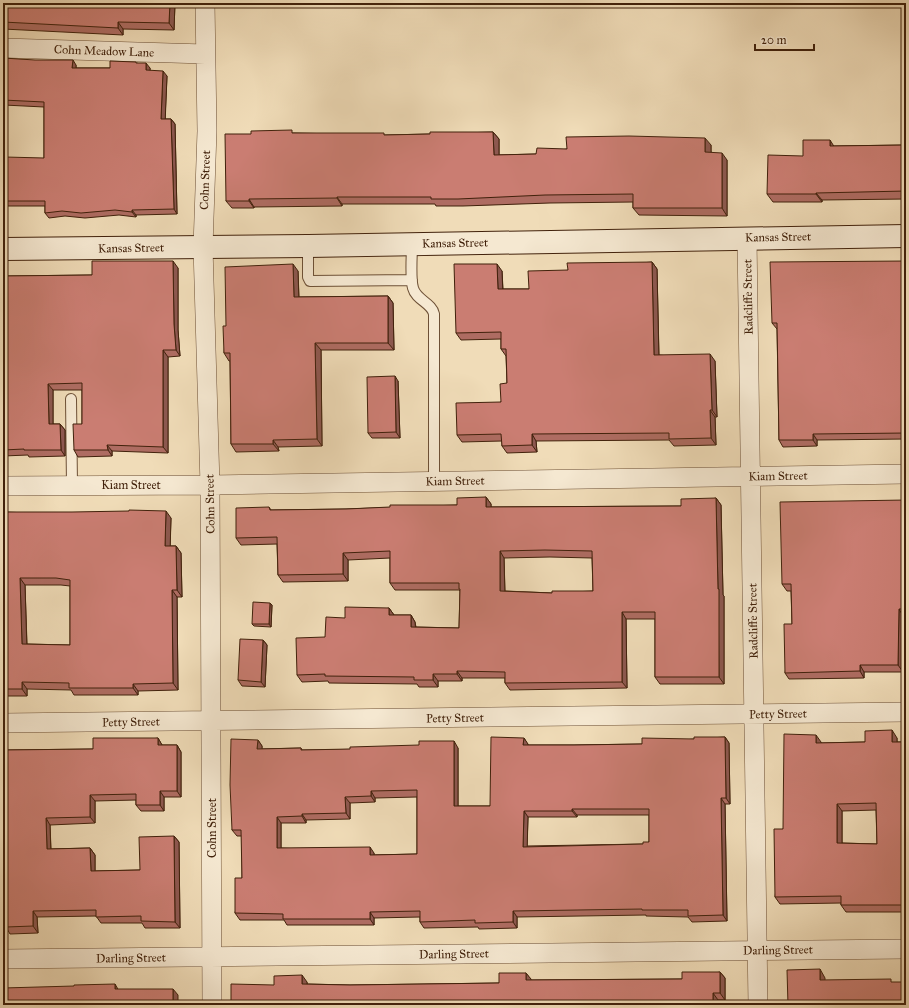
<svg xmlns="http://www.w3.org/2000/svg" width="909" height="1008" font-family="'IM FELL Great Primer',serif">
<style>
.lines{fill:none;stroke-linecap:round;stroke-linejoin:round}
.lane-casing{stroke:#6d5036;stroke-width:12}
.street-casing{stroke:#6d5036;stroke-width:20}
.secondary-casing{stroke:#41210b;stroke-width:24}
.lane{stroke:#f5e8d1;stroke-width:10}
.street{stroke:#f5e8d1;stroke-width:19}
.secondary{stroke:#f5e8d1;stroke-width:22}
.wall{fill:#ae6c62;stroke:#41210b;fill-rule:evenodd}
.shaded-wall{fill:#8d5850;stroke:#41210b}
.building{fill:#ca7d72;stroke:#41210b;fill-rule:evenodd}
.labels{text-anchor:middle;stroke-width:4;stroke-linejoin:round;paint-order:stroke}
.street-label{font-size:12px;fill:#41210b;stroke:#f5e8d1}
</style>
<rect width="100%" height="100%" fill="#f0dcb8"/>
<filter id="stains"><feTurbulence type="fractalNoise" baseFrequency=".005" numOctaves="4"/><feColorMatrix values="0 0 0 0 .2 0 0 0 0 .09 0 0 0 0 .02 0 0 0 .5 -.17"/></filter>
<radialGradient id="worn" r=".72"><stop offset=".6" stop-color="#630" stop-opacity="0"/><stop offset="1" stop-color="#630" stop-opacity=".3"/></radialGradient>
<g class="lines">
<defs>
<path id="lane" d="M 412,244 C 412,255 410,278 413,288 C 416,300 432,303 434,314 L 434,481
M 308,246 L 308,277 L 310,281 L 412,280
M 71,399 L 72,486"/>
<path id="street" d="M 205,3 L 207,131 L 203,247 L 210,485 L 212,1005
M 3,48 L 205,54
M 747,238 L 758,1005
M 3,486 L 210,485 L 906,474
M 3,723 L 906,712
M 3,959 L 906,949"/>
<path id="secondary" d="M 3,249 L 308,246 L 906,236"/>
</defs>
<!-- lane casing -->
<use href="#lane" class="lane-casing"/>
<!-- street casing -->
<use href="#street" class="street-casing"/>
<!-- secondary casing -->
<use href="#secondary" class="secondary-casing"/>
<!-- lane -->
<use href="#lane" class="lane"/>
<!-- street -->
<use href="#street" class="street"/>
<!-- secondary -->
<use href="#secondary" class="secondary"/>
</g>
<!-- wall -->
<path class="wall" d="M 3,3 L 175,3 L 174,30 L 123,29 L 123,35 L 3,29 Z
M 3,58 L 76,65 L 76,68 L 110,68 L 137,63 L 150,68 L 150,71 L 167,76 L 165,119 L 171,119 L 175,124 L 177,214 L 136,215 L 136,217 L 119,215 L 85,218 L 65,216 L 49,218 L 45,213 L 45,206 L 8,206 L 4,201 L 44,158 L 44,107 L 4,105 L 3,103 Z
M 493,132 L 499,139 L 499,155 L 536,154 L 567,149 L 711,145 L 711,152 L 727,160 L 727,216 L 639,215 L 633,208 L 633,202 L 550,203 L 463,206 L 436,206 L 435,204 L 342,204 L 342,206 L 254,207 L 254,208 L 232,208 L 226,201 L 251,134 L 294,133 L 385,135 L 430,134 Z
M 906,145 L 906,199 L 822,200 L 822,202 L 773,202 L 767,194 L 803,156 L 834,146 Z
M 906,261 L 906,439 L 817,440 L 817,446 L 783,447 L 779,440 L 777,329 L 772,323 Z
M 652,262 L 657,269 L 659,355 L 715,361 L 717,417 L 715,417 L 716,445 L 674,446 L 669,440 L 536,441 L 537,452 L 507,453 L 502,446 L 502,441 L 462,442 L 457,435 L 501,402 L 507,383 L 506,356 L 501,349 L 501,339 L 461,340 L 456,333 L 502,271 L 503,289 L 529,289 L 568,270 Z
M 178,268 L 178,330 L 180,356 L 168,357 L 168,453 L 112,451 L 112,456 L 78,457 L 74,450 L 82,424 L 82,390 L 53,390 L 53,424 L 60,424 L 65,430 L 65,456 L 29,457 L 28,455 L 3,456 L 3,276 L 92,275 Z
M 298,271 L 299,297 L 388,296 L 393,303 L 394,350 L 321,350 L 322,446 L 278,447 L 279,451 L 236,452 L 231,444 L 230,361 L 229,361 L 224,353 L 226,326 Z
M 398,381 L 400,438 L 372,438 L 368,433 Z
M 486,497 L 491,504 L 491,507 L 681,506 L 716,498 L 721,505 L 723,595 L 724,596 L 724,684 L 660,684 L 655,677 L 655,619 L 626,619 L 627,688 L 510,690 L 505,683 L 505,678 L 462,678 L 462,681 L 438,681 L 438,687 L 419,687 L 417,684 L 329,683 L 328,681 L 302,682 L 297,675 L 325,637 L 345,618 L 389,608 L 394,615 L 411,615 L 415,622 L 416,627 L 459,628 L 460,591 L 459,590 L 395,590 L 390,583 L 390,558 L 348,560 L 348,581 L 283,582 L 278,575 L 277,544 L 241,545 L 236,538 L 269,507 L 271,510 L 346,509 L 457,505 ZM 550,557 L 592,558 L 593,591 L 552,593 L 505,591 L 504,558 Z
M 906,500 L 906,616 L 903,616 L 903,672 L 864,672 L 864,678 L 789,679 L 785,673 L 792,624 L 791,591 L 787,591 L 782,584 Z
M 3,512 L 171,518 L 170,546 L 176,546 L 181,553 L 182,597 L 177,597 L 178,690 L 138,691 L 138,695 L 74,695 L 71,690 L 27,689 L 27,696 L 3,696 ZM 25,585 L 61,585 L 70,586 L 70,645 L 27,644 Z
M 272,605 L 271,627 L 254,626 L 252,624 Z
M 263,640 L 267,645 L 265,687 L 242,686 L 238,680 Z
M 725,737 L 729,743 L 730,804 L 725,804 L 727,921 L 692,922 L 688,917 L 646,916 L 646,915 L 517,917 L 517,928 L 479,929 L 478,927 L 424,928 L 420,922 L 420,917 L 374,918 L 374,925 L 287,925 L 284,920 L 240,920 L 235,913 L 242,878 L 242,836 L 237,836 L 232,830 L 258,740 L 262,746 L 262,749 L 301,748 L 302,750 L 458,748 L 458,806 L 490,806 L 524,738 L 528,745 L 574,745 L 642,744 L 694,739 ZM 417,797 L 417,854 L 374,855 L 374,853 L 281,848 L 281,823 L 306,823 L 306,820 L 350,819 L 350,803 L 375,802 L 375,798 ZM 577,815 L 649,815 L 649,842 L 643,844 L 527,846 L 528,817 L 577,817 Z
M 158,738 L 162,745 L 177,745 L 181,752 L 181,797 L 164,797 L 164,811 L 141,811 L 136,805 L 136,800 L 95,801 L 95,823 L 50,825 L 51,849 L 90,848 L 95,855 L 95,871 L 140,870 L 174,836 L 179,842 L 180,928 L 145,928 L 142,923 L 101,923 L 96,916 L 37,917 L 38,933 L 10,934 L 6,927 L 6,923 L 3,923 L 3,873 L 4,873 L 4,840 L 3,840 L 3,745 L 5,748 L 5,750 L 93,749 Z
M 897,738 L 897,742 L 906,742 L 906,912 L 846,912 L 841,905 L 841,903 L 780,904 L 775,897 L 783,829 L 821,742 L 821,743 L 865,742 ZM 876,810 L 877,844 L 842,843 L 842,811 Z
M 720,972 L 725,978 L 725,1000 L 274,985 L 307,982 L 307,984 L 350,985 L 499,983 L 526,973 L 531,980 L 682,979 Z"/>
<!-- shaded-wall -->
<path class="shaded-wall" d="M 170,3 L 175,3 L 174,30 L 169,23 Z
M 118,22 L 123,29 L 123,35 L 118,28 Z
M 73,60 L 76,65 L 76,73 L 72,68 Z
M 146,63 L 150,68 L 150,76 L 146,70 Z
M 163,71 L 167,76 L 165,125 L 161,119 Z
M 171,119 L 175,124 L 177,214 L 174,209 Z
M 493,132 L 499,139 L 499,163 L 494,155 Z
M 705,138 L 711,145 L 711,160 L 705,152 Z
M 830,140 L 835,148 L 830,146 Z
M 722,153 L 727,160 L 727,216 L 722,208 Z
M 816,193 L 822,200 L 822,202 L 816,194 Z
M 337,197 L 342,204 L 342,206 L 337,198 Z
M 249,199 L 254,207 L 254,208 L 249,201 Z
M 132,210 L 136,215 L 136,217 L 132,212 Z
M 173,261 L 178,268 L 178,330 L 180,356 L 176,350 L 174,324 Z
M 652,262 L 657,269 L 659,362 L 654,355 Z
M 293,264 L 298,271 L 299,304 L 294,297 Z
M 497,264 L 502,271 L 503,296 L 498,289 Z
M 388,296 L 393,303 L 394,350 L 388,343 Z
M 315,343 L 321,350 L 322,446 L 317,439 Z
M 163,350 L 168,357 L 168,453 L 163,447 Z
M 710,354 L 715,361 L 717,417 L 712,410 Z
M 395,376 L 398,381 L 400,438 L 396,432 Z
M 48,384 L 53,390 L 53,430 L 49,424 Z
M 710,410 L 715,417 L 716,445 L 711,438 Z
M 60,424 L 65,430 L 65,456 L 61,450 Z
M 532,434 L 536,441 L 537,452 L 532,445 Z
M 813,434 L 817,440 L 817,446 L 813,440 Z
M 273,440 L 278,447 L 279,451 L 273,444 Z
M 107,445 L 112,451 L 112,456 L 108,450 Z
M 486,497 L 491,504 L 491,514 L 486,507 Z
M 716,498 L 721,505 L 723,595 L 724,596 L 724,684 L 719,677 L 718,589 Z
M 166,511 L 171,518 L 170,553 L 165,546 Z
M 176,546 L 181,553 L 182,597 L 177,590 Z
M 500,551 L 504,558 L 505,598 L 500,591 Z
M 343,553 L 348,560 L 348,581 L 343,574 Z
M 20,578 L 25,585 L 27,651 L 22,644 Z
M 172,590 L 177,597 L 178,690 L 173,683 Z
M 270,603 L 272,605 L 271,627 L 269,624 Z
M 389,608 L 394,615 L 394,622 L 389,615 Z
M 899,609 L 903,616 L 903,672 L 898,665 Z
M 622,612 L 626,619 L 627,688 L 622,682 Z
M 411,615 L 415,622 L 416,634 L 411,627 Z
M 263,640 L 267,645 L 265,687 L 261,682 Z
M 860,665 L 864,672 L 864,678 L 860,671 Z
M 457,671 L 462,678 L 462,681 L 457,674 Z
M 433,674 L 438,681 L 438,687 L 433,680 Z
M 22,682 L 27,689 L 27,696 L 22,689 Z
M 133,684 L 138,691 L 138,695 L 133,688 Z
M 892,730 L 897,738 L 897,749 L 892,742 Z
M 816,735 L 821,742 L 821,751 L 816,743 Z
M 725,737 L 729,743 L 730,804 L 726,798 Z
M 158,738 L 162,745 L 162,752 L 158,745 Z
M 524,738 L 528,744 L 528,751 L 523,745 Z
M 258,740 L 262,746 L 262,755 L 257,749 Z
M 454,741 L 458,748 L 458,812 L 454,806 Z
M 3,745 L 5,748 L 5,756 L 3,754 Z
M 177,745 L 181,752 L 181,797 L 177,791 Z
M 160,791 L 164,797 L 164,811 L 160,805 Z
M 371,791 L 375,798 L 375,802 L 371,796 Z
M 90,795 L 95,801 L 95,823 L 90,817 Z
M 345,797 L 350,803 L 350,819 L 346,813 Z
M 721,798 L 725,804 L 727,921 L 723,915 Z
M 837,804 L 842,811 L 842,851 L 837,843 Z
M 572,809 L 577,815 L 577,817 L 572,811 Z
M 524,811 L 528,817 L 527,853 L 523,847 Z
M 302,814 L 306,820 L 306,823 L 302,816 Z
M 277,817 L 281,823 L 281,854 L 277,848 Z
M 46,818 L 50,825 L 51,856 L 47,849 Z
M 174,836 L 179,842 L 180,928 L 175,922 Z
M 370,847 L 374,853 L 374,861 L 370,855 Z
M 90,848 L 95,855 L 95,878 L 91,871 Z
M 33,911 L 37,917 L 38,933 L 33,926 Z
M 513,911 L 517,917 L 517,928 L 513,922 Z
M 370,912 L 374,918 L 374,925 L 370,919 Z
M 820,969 L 825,978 L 825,988 L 820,980 Z
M 720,972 L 725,978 L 725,1000 L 720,993 Z
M 526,973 L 531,979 L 531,987 L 526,980 Z
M 302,975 L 307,982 L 307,991 L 302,984 Z
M 115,984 L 119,991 L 115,989 Z
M 173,989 L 178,995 L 178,1005 L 173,1005 Z
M 713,993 L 718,1000 L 718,1005 L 713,1005 Z"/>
<!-- building -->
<path class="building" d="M 3,3 L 170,3 L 169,23 L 118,22 L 118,28 L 3,22 Z
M 3,58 L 35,60 L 73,60 L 72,68 L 110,68 L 110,61 L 136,62 L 136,63 L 146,63 L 146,70 L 163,71 L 161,119 L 171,119 L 174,209 L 132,210 L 132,212 L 115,210 L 81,213 L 62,211 L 45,213 L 45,201 L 4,201 L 5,157 L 44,158 L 44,102 L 3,100 Z
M 292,130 L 292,133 L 384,133 L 384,135 L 430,134 L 430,132 L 493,132 L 494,155 L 536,154 L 537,148 L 567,149 L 566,137 L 629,136 L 705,138 L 705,152 L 722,153 L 722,208 L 633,208 L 633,194 L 545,195 L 458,199 L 431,199 L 431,197 L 337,197 L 337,198 L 249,199 L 249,201 L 226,201 L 225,134 L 251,134 L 251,131 Z
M 803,140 L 830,140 L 830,146 L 906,145 L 906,191 L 816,193 L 816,194 L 767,194 L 768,155 L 803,156 Z
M 92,261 L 173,261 L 174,324 L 176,350 L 163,350 L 163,447 L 107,445 L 108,450 L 74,450 L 73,424 L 82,424 L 82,383 L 48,384 L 49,424 L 60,424 L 61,450 L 24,450 L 24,449 L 3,450 L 3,276 L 92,275 Z
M 906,261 L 906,433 L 813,434 L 813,440 L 779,440 L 777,323 L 772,323 L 770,262 Z
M 652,262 L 654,355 L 710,354 L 712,410 L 710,410 L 711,438 L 669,439 L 669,433 L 532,434 L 532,445 L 502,446 L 501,434 L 457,435 L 456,403 L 501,402 L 500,384 L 507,383 L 506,349 L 501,349 L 501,332 L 456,333 L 454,264 L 497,264 L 498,289 L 529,289 L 528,271 L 568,270 L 567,263 Z
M 293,264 L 294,297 L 388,296 L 388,343 L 315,343 L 317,439 L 273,440 L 273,444 L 231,444 L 230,353 L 224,353 L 223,326 L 226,326 L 225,267 Z
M 395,376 L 396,432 L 368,433 L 367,377 Z
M 486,497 L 486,507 L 681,506 L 681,499 L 716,498 L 718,589 L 719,589 L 719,677 L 655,677 L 655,612 L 622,612 L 622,682 L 505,683 L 505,672 L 457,671 L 457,674 L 433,674 L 433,680 L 414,680 L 414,677 L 325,676 L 325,674 L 297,675 L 296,638 L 325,637 L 326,617 L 345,618 L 345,607 L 389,608 L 389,615 L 411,615 L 411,627 L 459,628 L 460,589 L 459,589 L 459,583 L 390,583 L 390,551 L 343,553 L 343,574 L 278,575 L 277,537 L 236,538 L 236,508 L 269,507 L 270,510 L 346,509 L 390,507 L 390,505 L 457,505 L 457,498 ZM 545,550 L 592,551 L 593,591 L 552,591 L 552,593 L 500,591 L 500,551 Z
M 906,500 L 906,609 L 899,609 L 898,665 L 860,665 L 860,671 L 785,673 L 784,624 L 792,624 L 791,584 L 782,584 L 780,502 Z
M 129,510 L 166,511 L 165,546 L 176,546 L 177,590 L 172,590 L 173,683 L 133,684 L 133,688 L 69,688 L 69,683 L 22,682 L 22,689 L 3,689 L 3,512 L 72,512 L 129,511 ZM 20,578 L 56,578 L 70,580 L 70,645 L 22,644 Z
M 253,602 L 270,603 L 269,624 L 252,624 Z
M 240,639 L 263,640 L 261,682 L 238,680 Z
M 892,730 L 892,742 L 906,742 L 906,905 L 841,905 L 841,896 L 775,897 L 774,829 L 783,829 L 784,734 L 816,735 L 816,743 L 865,742 L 865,731 ZM 876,803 L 877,844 L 837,843 L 837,804 Z
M 491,737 L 524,738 L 523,745 L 574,745 L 642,744 L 642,738 L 694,739 L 694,737 L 725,737 L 726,798 L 721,798 L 723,915 L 688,916 L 688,910 L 642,910 L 642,909 L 513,911 L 513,922 L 475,923 L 475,920 L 420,922 L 420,911 L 370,912 L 370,919 L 283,919 L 283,914 L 235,913 L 235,878 L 242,878 L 241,830 L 232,830 L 230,785 L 231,739 L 258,740 L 257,749 L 301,748 L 301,750 L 350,749 L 350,747 L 419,745 L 419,741 L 454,741 L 454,806 L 490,806 ZM 417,790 L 417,854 L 370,855 L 370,847 L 277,848 L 277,817 L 302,816 L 302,814 L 346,813 L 345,797 L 371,796 L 371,791 ZM 572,809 L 649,809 L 649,842 L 643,842 L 643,844 L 523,847 L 524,811 L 572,811 Z
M 93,738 L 158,738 L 158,745 L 177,745 L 177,791 L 160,791 L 160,805 L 136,805 L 136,794 L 90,795 L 90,817 L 46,818 L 47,849 L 90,848 L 91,871 L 140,870 L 139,837 L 174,836 L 175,922 L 141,921 L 141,916 L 96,917 L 96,910 L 33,911 L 33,926 L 6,927 L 6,917 L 3,917 L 3,873 L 4,873 L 4,834 L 3,834 L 3,750 L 93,749 Z
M 820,969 L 820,980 L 891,979 L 891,982 L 906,982 L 906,1005 L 788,1005 L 787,970 Z
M 682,972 L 720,972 L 720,993 L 713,993 L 713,1005 L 231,1005 L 231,984 L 274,985 L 274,976 L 302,975 L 302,984 L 350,985 L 499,983 L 499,973 L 526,973 L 526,980 L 682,979 Z
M 115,984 L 115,989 L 173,989 L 173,1005 L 3,1005 L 3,988 L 74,986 L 74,985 Z"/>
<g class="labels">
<!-- street labels -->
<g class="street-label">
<text transform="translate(104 51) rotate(2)" y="4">Cohn Meadow Lane</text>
<text transform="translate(205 180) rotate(-88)" y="4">Cohn Street</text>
<text transform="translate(778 237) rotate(-1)" y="4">Kansas Street</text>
<text transform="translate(455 243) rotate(-1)" y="4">Kansas Street</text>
<text transform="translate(131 248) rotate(-1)" y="4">Kansas Street</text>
<text transform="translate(748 297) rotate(-91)" y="4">Radcliffe Street</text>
<text transform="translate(778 476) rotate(-1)" y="4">Kiam Street</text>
<text transform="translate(455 481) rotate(-1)" y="4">Kiam Street</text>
<text x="131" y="489">Kiam Street</text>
<text transform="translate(210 504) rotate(-91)" y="4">Cohn Street</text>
<text transform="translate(753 621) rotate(-91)" y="4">Radcliffe Street</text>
<text transform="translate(778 714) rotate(-1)" y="4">Petty Street</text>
<text transform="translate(455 718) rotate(-1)" y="4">Petty Street</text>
<text transform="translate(131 722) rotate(-1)" y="4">Petty Street</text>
<text transform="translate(212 828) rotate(-90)" y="4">Cohn Street</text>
<text transform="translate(778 950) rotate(-1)" y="4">Darling Street</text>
<text transform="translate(454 954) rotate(-1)" y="4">Darling Street</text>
<text transform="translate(131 958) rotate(-1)" y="4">Darling Street</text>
</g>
</g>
<!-- margin -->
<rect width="909" height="1008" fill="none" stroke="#f0dcb8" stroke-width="16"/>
<rect x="4" y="4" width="901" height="1000" fill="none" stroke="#41210b" stroke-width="2"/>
<rect x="8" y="8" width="893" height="992" fill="none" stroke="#41210b"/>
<!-- scale -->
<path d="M755 44v6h59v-6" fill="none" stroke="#41210b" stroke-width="2"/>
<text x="761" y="44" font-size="12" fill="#41210b" stroke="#f5e8d1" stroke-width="3" paint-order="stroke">20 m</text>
<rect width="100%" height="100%" filter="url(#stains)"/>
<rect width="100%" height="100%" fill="url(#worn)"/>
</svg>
